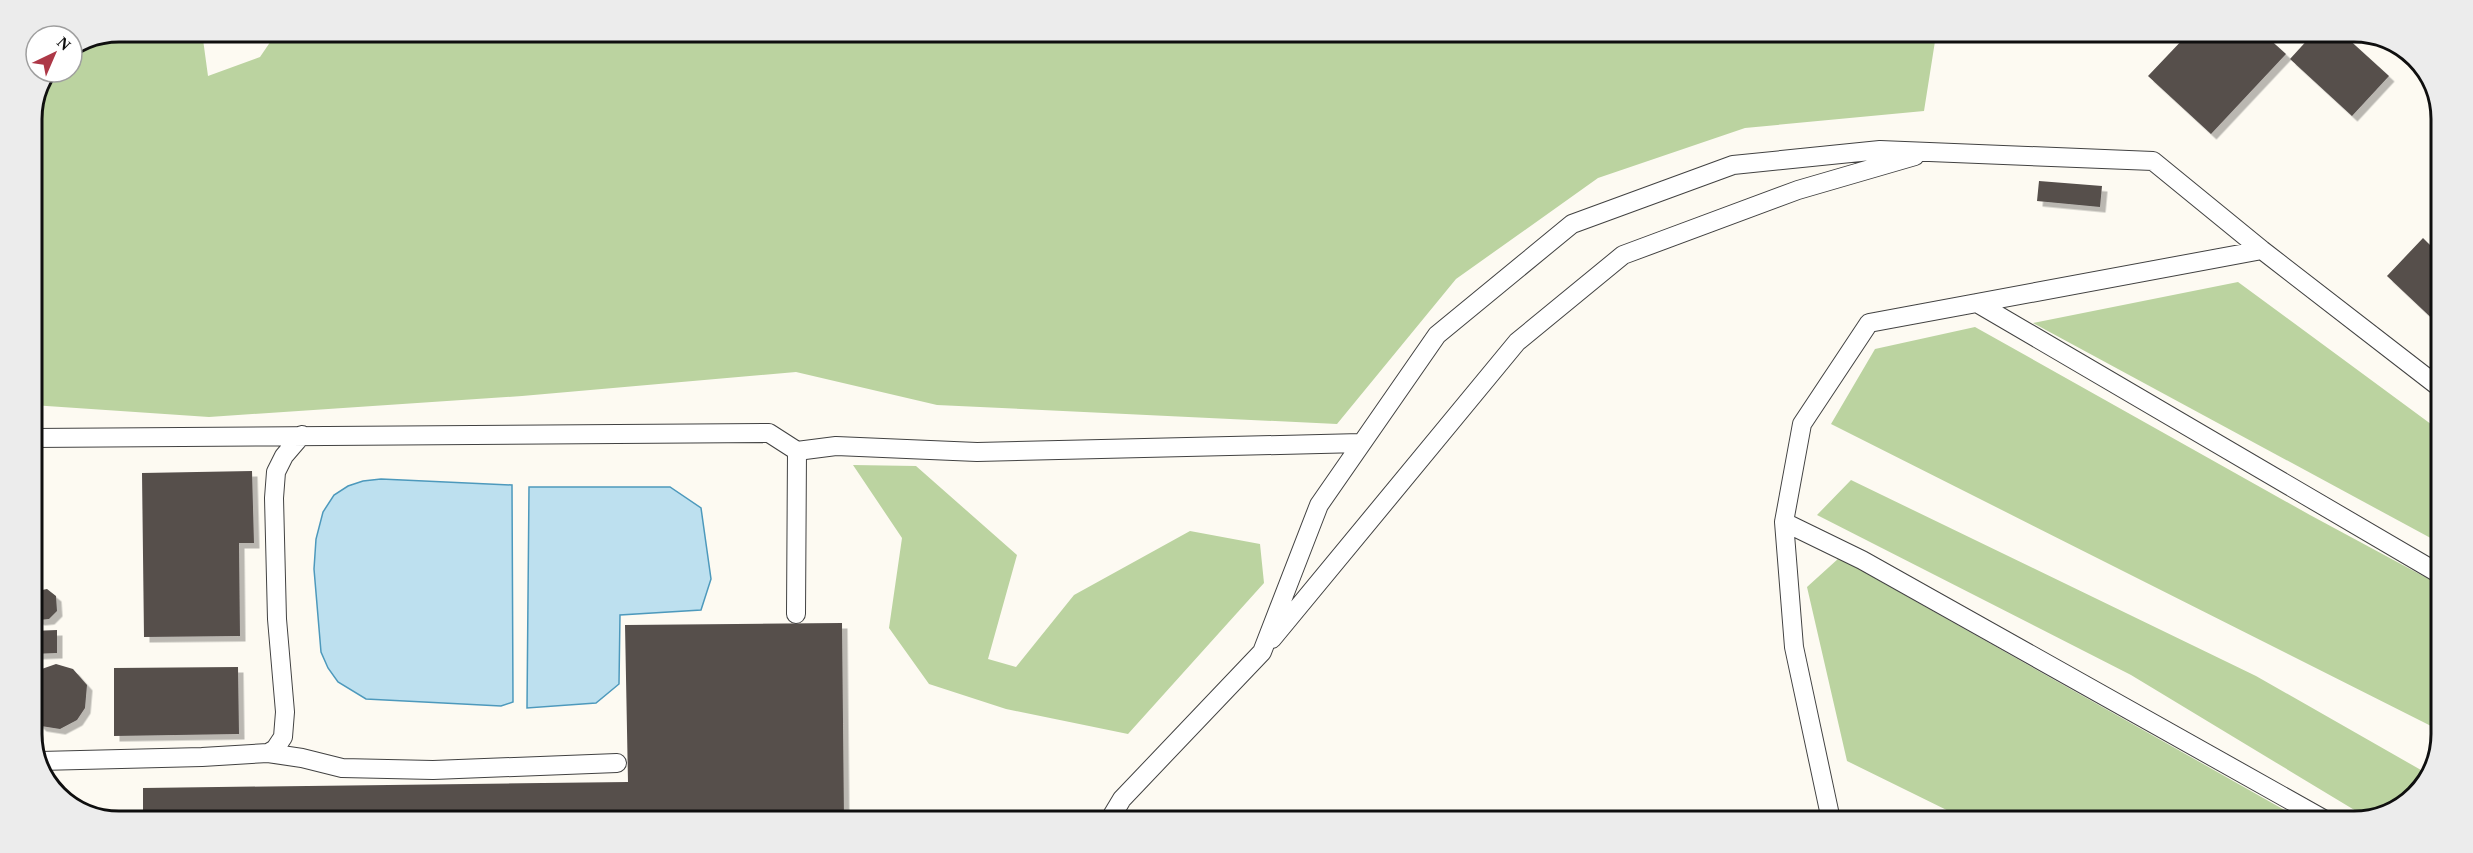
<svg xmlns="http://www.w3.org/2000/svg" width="2473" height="853" font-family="'Times New Roman',serif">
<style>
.forest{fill:#bbd3a0}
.water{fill:#bde0ef;stroke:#4d99bc;stroke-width:1.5}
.building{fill:#564f4c;filter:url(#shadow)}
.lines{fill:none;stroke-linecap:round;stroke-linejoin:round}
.service-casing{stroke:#424242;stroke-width:20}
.path{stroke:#313131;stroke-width:4;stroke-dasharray:6 3;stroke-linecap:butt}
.service{stroke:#fff;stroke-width:18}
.rim{fill:none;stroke:#0f0f0f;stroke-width:3}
</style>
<defs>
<filter id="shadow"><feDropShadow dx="5.5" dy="5.5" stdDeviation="0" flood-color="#0004"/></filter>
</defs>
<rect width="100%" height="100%" fill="#fdfaf2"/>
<!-- forest -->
<path class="forest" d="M 119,32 L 202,32 L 208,76 L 260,57 L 277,32 L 1936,35 L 1924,111 L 1745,128 L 1598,178 L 1456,279 L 1337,424 L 937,405 L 796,372 L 522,396 L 209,417 L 32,405 L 32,114 L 50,72 L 72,72 L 72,51 Z
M 2238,282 L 2439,430 L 2438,542 L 2033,323 Z
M 1975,327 L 2310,515 L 2438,584 L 2437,729 L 1831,424 L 1875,349 Z
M 853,465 L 916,466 L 1017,555 L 988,659 L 1016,667 L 1074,595 L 1190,531 L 1260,544 L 1264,583 L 1128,734 L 1006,709 L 929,684 L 889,628 L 902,538 Z
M 1851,480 L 2256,676 L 2428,774 L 2407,804 L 2366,817 L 2131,675 L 1817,515 Z
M 1839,558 L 2304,821 L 1969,821 L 1847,761 L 1807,587 Z"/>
<!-- water -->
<path class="water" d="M 381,479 L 512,485 L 513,702 L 501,706 L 366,699 L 338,682 L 328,668 L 321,652 L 314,569 L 316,539 L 323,512 L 334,495 L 348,486 L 363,481 Z
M 529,487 L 670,487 L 701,508 L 711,579 L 701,610 L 620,615 L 619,684 L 596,703 L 527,708 Z"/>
<!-- building -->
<path class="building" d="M 2186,36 L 2266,36 L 2286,54 L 2211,134 L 2148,76 Z
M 2311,36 L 2345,36 L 2389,76 L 2352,116 L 2290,59 Z
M 2039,181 L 2102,186 L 2100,207 L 2037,201 Z
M 2423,238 L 2440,255 L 2440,326 L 2387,276 Z
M 252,471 L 254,543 L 239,543 L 240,636 L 144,637 L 142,473 Z
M 47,589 L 56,596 L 57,611 L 49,619 L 39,620 L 32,616 L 32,592 Z
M 842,623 L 844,818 L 143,817 L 143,788 L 628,782 L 625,625 Z
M 57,630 L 57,653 L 32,654 L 32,631 Z
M 56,664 L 73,669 L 87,685 L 85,708 L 77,720 L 60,729 L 41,726 L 32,717 L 32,677 L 36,671 Z
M 238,667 L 239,734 L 114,736 L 114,668 Z"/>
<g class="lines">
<defs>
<path id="service" d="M 2262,250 L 1869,323 L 1802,424 L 1784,522 L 1862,560 L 2327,821
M 1977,303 L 2438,573
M 32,438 L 769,433 L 797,451 L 836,446 L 977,452 L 1361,443
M 1784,522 L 1794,647 L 1831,820
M 796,614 L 797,451
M 1272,639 L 1517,342 L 1623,255 L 1798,190 L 1915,156
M 268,753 L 302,758 L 342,768 L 433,770 L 617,763
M 40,761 L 202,757 L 268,753 L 275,749 L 283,737 L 285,712 L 277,619 L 274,498 L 276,472 L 284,456 L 302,435
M 1110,819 L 1122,799 L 1262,652 L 1319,505 L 1437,335 L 1572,224 L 1733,165 L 1880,150 L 2153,161 L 2262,250 L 2439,387"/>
</defs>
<!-- service casing -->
<use href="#service" class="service-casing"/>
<!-- path -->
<path class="path" d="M 1858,818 L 1867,812 L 1896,821"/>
<!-- service -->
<use href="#service" class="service"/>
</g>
<!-- crop -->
<path d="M0 0H2473V853H0ZM119 42H2354A77 77 0 0 1 2431 119V734A77 77 0 0 1 2354 811H119A77 77 0 0 1 42 734V119A77 77 0 0 1 119 42Z" fill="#ececec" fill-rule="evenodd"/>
<path class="rim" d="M119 42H2354A77 77 0 0 1 2431 119V734A77 77 0 0 1 2354 811H119A77 77 0 0 1 42 734V119A77 77 0 0 1 119 42Z"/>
<!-- north arrow -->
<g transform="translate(54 54) rotate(44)"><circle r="28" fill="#ffffff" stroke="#9f9f9f" stroke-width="1.5"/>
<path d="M0-4.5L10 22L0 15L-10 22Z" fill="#ad3847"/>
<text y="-9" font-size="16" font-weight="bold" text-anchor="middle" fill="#0f0f0f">N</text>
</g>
</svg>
